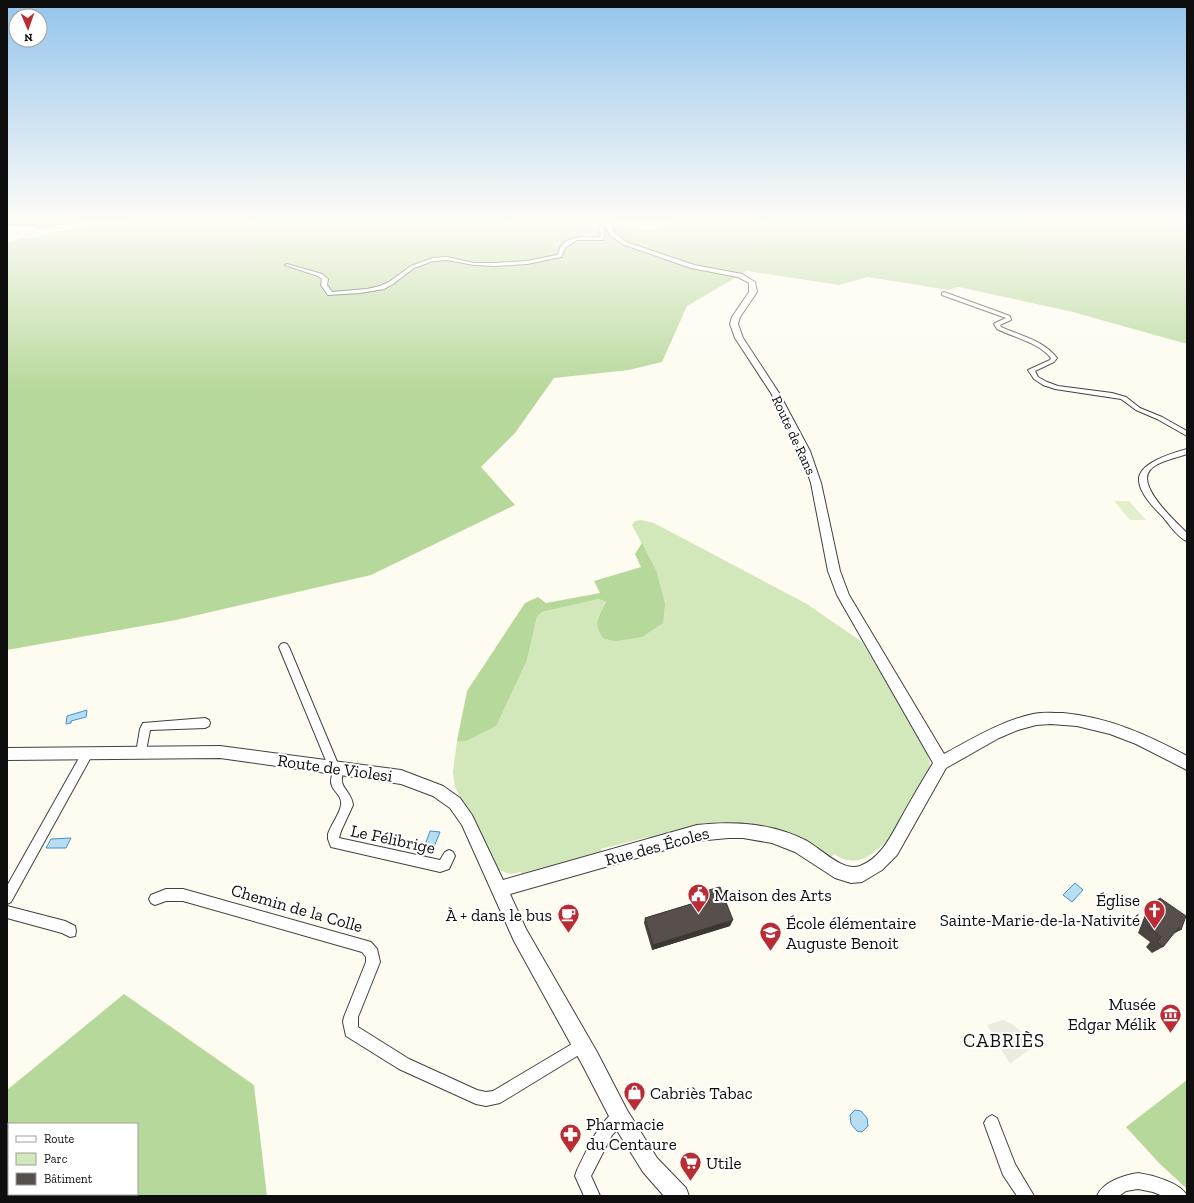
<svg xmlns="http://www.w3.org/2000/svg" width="1194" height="1203" font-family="'Zilla Slab',serif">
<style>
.green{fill:#d2e8bb}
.forest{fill:#b7d89b;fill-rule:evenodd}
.pitch{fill:#e3efcc}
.plaza{fill:#eeeadf}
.water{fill:#b7ddf3;stroke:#4193c7}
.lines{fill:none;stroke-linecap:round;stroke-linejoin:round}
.minor-casing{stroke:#414141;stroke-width:2}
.tertiary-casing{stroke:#414141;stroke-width:2}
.motorway-casing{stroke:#1f1f1f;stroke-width:2}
.minor{fill:#fff;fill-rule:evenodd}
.tertiary{fill:#fff;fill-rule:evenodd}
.motorway{fill:#ee9f5f;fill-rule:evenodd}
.motorway-bridge-casing{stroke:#1f1f1f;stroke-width:10;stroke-linecap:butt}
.motorway-bridge{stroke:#ee9f5f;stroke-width:10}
.wall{fill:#4b4440}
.shaded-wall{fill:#3d3734}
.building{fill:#574f4b;stroke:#3d3734}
.labels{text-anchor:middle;stroke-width:4;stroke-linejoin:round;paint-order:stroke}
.street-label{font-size:14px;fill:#0e0e0e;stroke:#fff}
.near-street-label{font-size:17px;fill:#0e0e0e;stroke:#fff}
.near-poi-label{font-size:17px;fill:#0e0e0e;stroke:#fff;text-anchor:start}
.near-quarter-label{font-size:19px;letter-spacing:1px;fill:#0e0e0e;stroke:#fff}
</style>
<rect width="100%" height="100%" fill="#fefbf0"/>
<!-- green -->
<path class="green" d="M 641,520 L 654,523 L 807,604 L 862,642 L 927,751 L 930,765 L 927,777 L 890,842 L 887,841 C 870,856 857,869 834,854 L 831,857 L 798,837 L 774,829 L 651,841 L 648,837 L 601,849 L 603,854 L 522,876 L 521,872 L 511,874 L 498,870 L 493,856 L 490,856 L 455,787 L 453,772 L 457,741 L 466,741 L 527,660 L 537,617 L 542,612 L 599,599 L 606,602 L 596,621 L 656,570 L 632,525 L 635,521 Z"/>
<!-- forest -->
<path class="forest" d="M 127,220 L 613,220 L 624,223 L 626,227 L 652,230 L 671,224 L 671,220 L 1187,220 L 1187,344 L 1073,312 L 959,287 L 948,290 L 868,277 L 839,285 L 747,271 L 687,306 L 662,362 L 629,370 L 554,378 L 515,433 L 481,467 L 515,505 L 371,575 L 176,620 L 7,650 L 7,242 L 72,229 L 115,224 Z
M 642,543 L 656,570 L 665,604 L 663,623 L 642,637 L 616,641 L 604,639 C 592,623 598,618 606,602 L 599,599 L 542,612 L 537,617 L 527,660 L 496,726 L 466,741 L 457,741 L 467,691 L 525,603 L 538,597 L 546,603 L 600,593 L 594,581 L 641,567 L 635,554 Z
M 124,994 L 254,1085 L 267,1196 L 7,1196 L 7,1090 ZM 9,1124 L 137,1124 L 137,1194 L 9,1194 Z
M 1187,1080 L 1187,1189 L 1159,1163 L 1126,1127 Z"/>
<!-- pitch -->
<path class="pitch" d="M 1114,501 L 1129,501 L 1146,520 L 1130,520 Z"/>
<!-- plaza -->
<path class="plaza" d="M 1003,1020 L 1012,1024 L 1023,1033 L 1034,1046 L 1010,1064 L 987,1025 Z"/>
<!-- water -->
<path class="water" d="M 87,710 L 86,717 L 71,721 L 71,723 L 66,724 L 67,716 Z
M 430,831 L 440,832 L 434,847 L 425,845 Z
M 71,838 L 66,848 L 46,848 L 51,839 Z
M 1075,883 L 1083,890 L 1072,902 L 1063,895 Z
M 855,1110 L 861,1111 L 867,1118 L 868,1126 L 862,1132 L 857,1131 L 851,1124 L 850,1115 Z"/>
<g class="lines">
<defs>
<path id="minor" d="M 708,220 L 728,221 L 733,220 L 729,224 Z
M 606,222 L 610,223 L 603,228 L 605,235 L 603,240 L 577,240 L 565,248 L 561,257 L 527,264 L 495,266 L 474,265 L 447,260 L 433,261 L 414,268 L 393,284 L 384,289 L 360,293 L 328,295 L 321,285 L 322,279 L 318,276 L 285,265 L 287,264 L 322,274 L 328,279 L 327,285 L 332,292 L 367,289 L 380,286 L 389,282 L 411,266 L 433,258 L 447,257 L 474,263 L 495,263 L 527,261 L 557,255 C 559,252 560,248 561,246 C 571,235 587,237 599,237 L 601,235 L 599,227 Z
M 944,292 L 1010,316 L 1011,320 L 1000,325 L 1001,327 C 1021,336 1043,340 1057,358 L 1054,362 L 1035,371 L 1038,377 L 1047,382 L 1058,386 L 1112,393 L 1126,397 L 1140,408 L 1162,417 L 1187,431 L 1187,436 L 1157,419 L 1136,410 L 1121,399 L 1055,389 L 1043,385 L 1034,379 L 1028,370 L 1050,360 L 1051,358 C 1038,342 1015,338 997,329 L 994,324 L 995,323 L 1006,318 L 942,295 L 942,293 Z
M 1187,449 L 1187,454 C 1176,458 1158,461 1150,470 C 1136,486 1176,522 1187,533 L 1187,541 C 1178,538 1169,524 1163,517 C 1154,508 1140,494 1139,481 C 1137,463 1173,453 1187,449 Z
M 284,643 L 287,644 L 289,647 L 338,764 L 344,764 L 345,768 C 344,772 341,776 342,781 C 342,788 352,794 353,805 L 341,831 L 339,838 L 440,860 L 445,852 L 449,850 L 453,852 L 455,856 L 449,869 L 440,872 L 331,847 L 328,839 L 328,834 C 331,825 340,813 341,805 C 343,792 325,790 333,773 L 330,772 L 329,768 L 279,647 L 281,644 Z
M 205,718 L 209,720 L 210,723 L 209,726 L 205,728 L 150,730 L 145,756 L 141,758 L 137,756 L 136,753 L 140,729 L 143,723 Z
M 87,749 L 91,751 L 92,754 L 91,757 L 11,902 L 7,904 L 7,886 L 83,751 Z
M 166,889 L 183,889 L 371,942 L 377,949 L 380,962 L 358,1017 L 358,1027 L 409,1059 L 477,1090 L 486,1092 L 493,1091 L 582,1038 L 587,1040 L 589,1045 L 587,1050 L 500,1103 L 486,1106 L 476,1104 L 399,1069 L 346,1036 L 343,1022 L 344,1017 L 366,962 L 366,957 L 362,952 L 183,901 L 166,901 L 155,905 L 151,903 L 149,899 L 151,895 Z
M 7,906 L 65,921 L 75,926 L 76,931 L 75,936 L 70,937 L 62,933 L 7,918 Z
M 620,1109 L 625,1112 L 628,1117 L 625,1122 L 612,1135 L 591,1176 L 600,1196 L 584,1196 L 575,1176 L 577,1170 C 587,1151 599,1118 620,1109 Z
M 992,1115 L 997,1118 L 1015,1164 L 1034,1196 L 1017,1196 L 1003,1175 L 984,1123 L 987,1118 Z
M 1138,1173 C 1152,1175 1182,1183 1187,1196 L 1163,1196 L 1153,1192 L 1138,1189 L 1126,1191 L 1119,1196 L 1097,1196 C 1103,1182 1124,1175 1138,1173 Z"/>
<path id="tertiary" d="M 604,220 L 610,220 L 614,232 L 626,242 L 694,265 L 742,274 L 755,282 L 757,292 L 740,317 L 738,324 L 743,338 L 779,393 L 810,451 L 821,483 L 840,571 L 849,595 L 944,754 C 972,739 1001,721 1033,714 C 1043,712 1053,713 1063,713 C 1108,717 1148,735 1187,756 L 1187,770 L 1136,744 L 1110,734 L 1077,726 L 1051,724 L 1036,725 L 1018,730 L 999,738 L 946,768 L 897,855 L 882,870 L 862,882 L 851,883 L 835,878 L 795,852 L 772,843 L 743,838 L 728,838 L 697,841 L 510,894 L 526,929 L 597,1052 L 627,1110 L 657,1158 L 686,1188 L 689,1196 L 664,1196 L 643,1172 L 613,1124 L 583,1066 L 514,941 L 462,825 L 450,808 L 433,796 L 401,784 L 340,775 L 220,758 L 7,760 L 7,748 L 220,746 L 401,770 L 443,786 L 460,798 L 472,815 L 503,880 L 697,825 C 735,821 772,823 807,841 C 821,849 843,872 860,866 C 881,858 891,836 901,818 C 911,800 922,781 933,763 L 837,595 L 828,571 L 811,483 L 800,451 L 771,393 L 735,338 L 730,324 L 732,317 L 749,292 L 749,283 L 738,277 L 691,268 L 622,244 L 609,234 Z"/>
<path id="motorway" d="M 7,220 L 78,220 L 74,223 L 45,225 L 7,224 Z"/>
</defs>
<!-- minor casing -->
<use href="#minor" class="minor-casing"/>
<!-- tertiary casing -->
<use href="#tertiary" class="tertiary-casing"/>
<!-- motorway casing -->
<use href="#motorway" class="motorway-casing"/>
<!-- minor -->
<use href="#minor" class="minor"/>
<!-- tertiary -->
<use href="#tertiary" class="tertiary"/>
<!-- motorway -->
<use href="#motorway" class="motorway"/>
<defs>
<path id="motorway-bridge" d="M 40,224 L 54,220"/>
</defs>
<!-- motorway-bridge casing -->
<use href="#motorway-bridge" class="motorway-bridge-casing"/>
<!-- motorway-bridge -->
<use href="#motorway-bridge" class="motorway-bridge"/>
</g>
<!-- wall -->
<path class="wall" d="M 698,893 L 730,926 L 652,950 L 644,923 L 645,918 L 697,902 L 696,899 Z
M 1160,898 L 1181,930 L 1173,934 L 1163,947 L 1152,953 L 1146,947 L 1150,942 L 1138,933 L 1149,904 Z"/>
<!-- shaded-wall -->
<path class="shaded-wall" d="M 733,920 L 730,926 L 652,950 L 653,945 Z"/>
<!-- building -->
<path class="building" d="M 720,887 L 733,920 L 653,945 L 645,918 L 701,901 L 698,893 Z
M 1160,898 L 1186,916 L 1181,930 L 1179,927 L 1163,947 L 1157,942 L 1161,937 L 1149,927 Z"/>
<!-- sky -->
<linearGradient id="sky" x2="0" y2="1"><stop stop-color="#94c4ec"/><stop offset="0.57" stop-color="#fffdf8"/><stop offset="1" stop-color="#fffdf8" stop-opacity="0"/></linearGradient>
<rect width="1194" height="389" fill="url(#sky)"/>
<!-- icons -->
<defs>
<symbol id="civic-pin" viewBox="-11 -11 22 30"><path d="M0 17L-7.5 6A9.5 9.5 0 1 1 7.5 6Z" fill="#b92c34" stroke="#fff"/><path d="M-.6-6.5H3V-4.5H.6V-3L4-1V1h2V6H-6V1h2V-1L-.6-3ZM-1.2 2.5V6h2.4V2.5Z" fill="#fff"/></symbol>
<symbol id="church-pin" viewBox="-11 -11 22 30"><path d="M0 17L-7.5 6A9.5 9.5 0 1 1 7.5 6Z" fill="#b92c34" stroke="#fff"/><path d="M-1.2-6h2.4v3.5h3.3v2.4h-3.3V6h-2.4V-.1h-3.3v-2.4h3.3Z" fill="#fff"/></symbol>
<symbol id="cafe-pin" viewBox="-11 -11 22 30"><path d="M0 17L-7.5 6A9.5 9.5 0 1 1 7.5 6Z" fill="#b92c34" stroke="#fff"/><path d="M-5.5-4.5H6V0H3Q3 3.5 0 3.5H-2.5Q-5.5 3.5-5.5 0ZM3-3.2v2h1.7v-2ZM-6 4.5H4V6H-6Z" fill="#fff"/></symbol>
<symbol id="school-pin" viewBox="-11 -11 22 30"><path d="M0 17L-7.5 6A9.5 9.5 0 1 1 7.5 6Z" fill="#b92c34" stroke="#fff"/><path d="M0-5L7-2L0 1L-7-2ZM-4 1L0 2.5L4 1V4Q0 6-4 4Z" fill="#fff"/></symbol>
<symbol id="museum-pin" viewBox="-11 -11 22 30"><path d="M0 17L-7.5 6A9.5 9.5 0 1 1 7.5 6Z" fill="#b92c34" stroke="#fff"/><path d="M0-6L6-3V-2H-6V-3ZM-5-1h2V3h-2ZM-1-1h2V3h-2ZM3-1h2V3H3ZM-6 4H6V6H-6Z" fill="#fff"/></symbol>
<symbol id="shop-pin" viewBox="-11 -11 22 30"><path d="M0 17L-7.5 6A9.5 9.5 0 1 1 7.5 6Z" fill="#b92c34" stroke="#fff"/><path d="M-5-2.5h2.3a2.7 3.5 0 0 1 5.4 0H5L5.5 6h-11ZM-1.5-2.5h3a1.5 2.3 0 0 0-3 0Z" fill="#fff"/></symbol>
<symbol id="pharmacy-pin" viewBox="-11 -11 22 30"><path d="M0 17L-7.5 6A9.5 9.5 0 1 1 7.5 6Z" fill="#b92c34" stroke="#fff"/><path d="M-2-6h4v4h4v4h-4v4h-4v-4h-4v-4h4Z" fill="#fff"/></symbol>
<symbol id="supermarket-pin" viewBox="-11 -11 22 30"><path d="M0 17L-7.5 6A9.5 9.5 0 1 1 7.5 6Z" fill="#b92c34" stroke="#fff"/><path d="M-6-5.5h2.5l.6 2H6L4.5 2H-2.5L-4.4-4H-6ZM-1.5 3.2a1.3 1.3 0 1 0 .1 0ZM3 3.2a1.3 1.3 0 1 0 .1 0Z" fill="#fff"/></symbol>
</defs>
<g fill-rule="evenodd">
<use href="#civic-pin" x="686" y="882" width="25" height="34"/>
<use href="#church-pin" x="1142" y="898" width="25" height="34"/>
<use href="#cafe-pin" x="556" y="902" width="25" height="34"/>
<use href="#school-pin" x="758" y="920" width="25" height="34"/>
<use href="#museum-pin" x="1158" y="1002" width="25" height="34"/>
<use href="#shop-pin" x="622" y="1080" width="25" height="34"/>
<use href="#pharmacy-pin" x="558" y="1122" width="25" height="34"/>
<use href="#supermarket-pin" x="678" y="1150" width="25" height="34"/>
</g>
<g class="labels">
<!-- street labels -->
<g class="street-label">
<text transform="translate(794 435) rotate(65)" y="5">Route de Rans</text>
</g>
<!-- near-street labels -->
<g class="near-street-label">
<text transform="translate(335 768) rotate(8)" y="6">Route de Violesi</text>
<text transform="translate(393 839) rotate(12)" y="6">Le Félibrige</text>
<text transform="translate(657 846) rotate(-15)" y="6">Rue des Écoles</text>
<text transform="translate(297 908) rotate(16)" y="6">Chemin de la Colle</text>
</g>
<!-- near-poi labels -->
<g class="near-poi-label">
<text x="714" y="901">Maison des Arts</text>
<text x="1140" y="906" text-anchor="end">Église<tspan x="1140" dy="20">Sainte-Marie-de-la-Nativité</tspan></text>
<text x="552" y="921" text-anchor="end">À + dans le bus</text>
<text x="786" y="929">École élémentaire<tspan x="786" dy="20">Auguste Benoit</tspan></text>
<text x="1156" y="1010" text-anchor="end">Musée<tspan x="1156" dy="20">Edgar Mélik</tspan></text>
<text x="650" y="1099">Cabriès Tabac</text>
<text x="586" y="1130">Pharmacie<tspan x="586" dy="20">du Centaure</tspan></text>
<text x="706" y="1169">Utile</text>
</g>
<!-- near-quarter labels -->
<g class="near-quarter-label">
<text x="1004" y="1047">CABRIÈS</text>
</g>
</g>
<!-- border -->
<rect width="1194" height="1203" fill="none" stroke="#0e0e0e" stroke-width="16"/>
<!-- legend -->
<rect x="8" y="1123" width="130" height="72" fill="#ffffff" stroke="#9f9f9f"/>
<rect x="16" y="1136" width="20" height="6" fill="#ffffff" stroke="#9f9f9f"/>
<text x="44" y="1143" font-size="12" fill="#0e0e0e">Route</text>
<rect x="16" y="1153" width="20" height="12" fill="#d2e8bb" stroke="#9f9f9f"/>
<text x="44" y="1163" font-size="12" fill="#0e0e0e">Parc</text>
<rect x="16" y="1173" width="20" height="12" fill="#574f4b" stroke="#9f9f9f"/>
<text x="44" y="1183" font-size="12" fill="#0e0e0e">Bâtiment</text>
<!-- north arrow -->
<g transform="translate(28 28) rotate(178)"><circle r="19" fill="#ffffff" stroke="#9f9f9f"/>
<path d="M0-3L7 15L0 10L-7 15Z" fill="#b92c34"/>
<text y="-6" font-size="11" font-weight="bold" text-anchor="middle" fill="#0e0e0e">N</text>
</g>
</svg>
